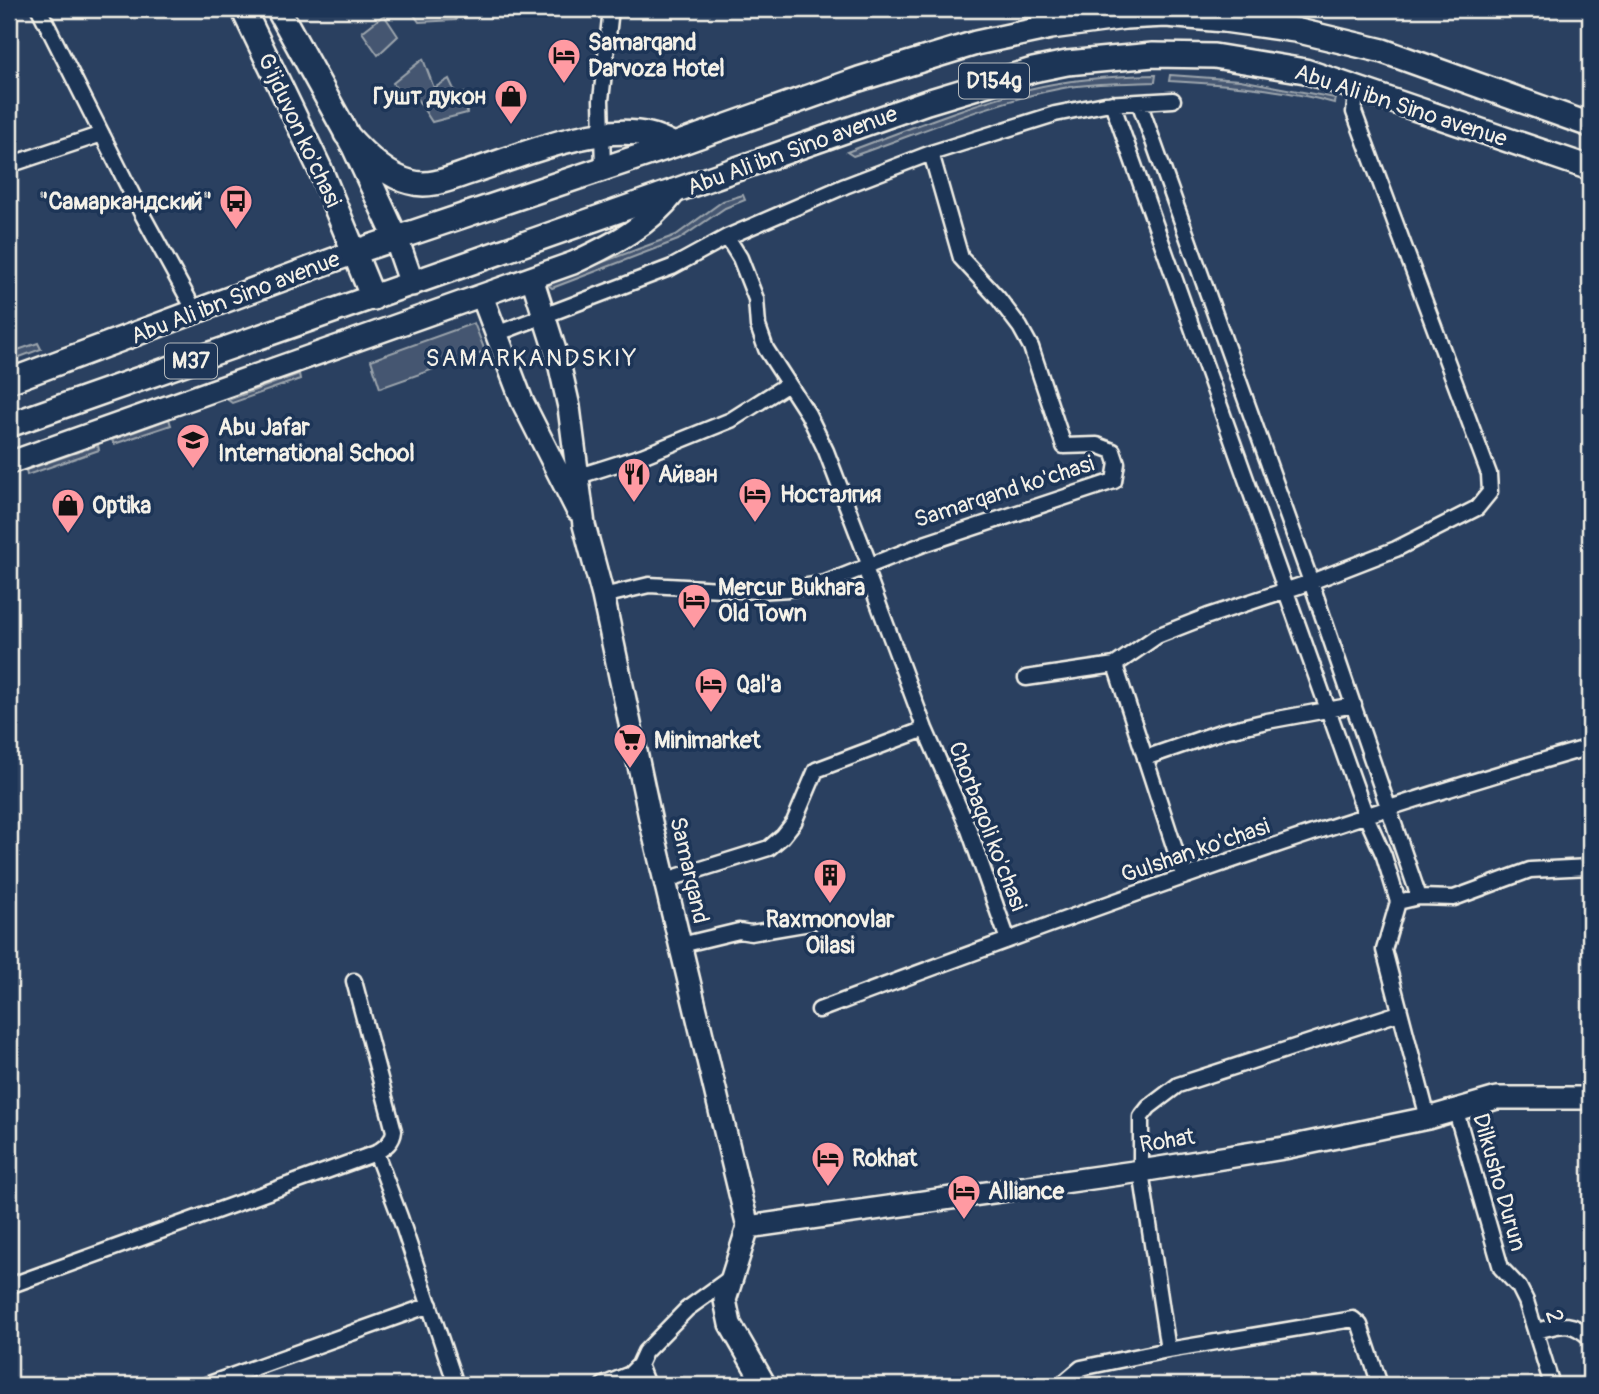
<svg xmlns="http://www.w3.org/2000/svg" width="1599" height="1394" font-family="Pangolin,sans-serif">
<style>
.green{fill:#445771;stroke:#9ca4ac;stroke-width:2}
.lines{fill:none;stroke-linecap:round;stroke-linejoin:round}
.street-casing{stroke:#f4f1e8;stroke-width:19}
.secondary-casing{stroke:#f4f1e8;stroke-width:26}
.primary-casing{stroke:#f4f1e8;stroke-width:28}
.street{stroke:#1d3557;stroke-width:14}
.secondary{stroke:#1d3557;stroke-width:21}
.primary{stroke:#1d3557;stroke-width:23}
.labels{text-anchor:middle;stroke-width:7;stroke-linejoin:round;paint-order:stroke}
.shield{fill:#1d3557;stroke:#b4b9bc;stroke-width:2}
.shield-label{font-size:21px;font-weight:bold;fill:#f4f1e8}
.poi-label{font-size:23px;font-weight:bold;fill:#f4f1e8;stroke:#1d3557;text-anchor:start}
.street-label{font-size:23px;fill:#f4f1e8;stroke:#1d3557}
.neighbourhood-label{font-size:24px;letter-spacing:2px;fill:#f4f1e8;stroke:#1d3557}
</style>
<rect width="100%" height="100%" fill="#2a4060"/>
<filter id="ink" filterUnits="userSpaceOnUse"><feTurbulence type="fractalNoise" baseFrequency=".0143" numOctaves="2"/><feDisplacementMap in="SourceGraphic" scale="14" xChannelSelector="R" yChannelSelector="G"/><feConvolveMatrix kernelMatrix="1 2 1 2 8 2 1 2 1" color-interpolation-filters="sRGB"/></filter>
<g filter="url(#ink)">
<!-- green -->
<path class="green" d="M 410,9 L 453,9 L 456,20 L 419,22 Z
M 384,15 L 398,36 L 378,55 L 362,32 Z
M 423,59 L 434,88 L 449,79 L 457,96 L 465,93 L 467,113 L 432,122 L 417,99 L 411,102 L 403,90 L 398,92 L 393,83 Z
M 1156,75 L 1155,82 C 1123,83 1090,83 1058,89 C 988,103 920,133 853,156 L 847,152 C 906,130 967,105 1029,89 C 1070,79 1114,76 1156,75 Z
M 1170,75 L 1240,80 L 1335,98 L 1334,103 C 1280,88 1224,84 1169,81 Z
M 743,195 L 745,200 L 725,208 L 678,240 L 552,288 L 546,283 L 676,235 L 723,201 Z
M 474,323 L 485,351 L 380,388 L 371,360 Z
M 38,343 L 41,349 L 9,361 L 9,353 Z
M 299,374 L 300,379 L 232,403 L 228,400 Z
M 169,419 L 171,425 L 114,444 L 112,440 Z
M 98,445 L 99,450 L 27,475 L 26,470 Z"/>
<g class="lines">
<defs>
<path id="street" d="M 39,9 L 142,214 L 196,313
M 1139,102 L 1311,582 L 1419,897
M 1112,103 L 1366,816 L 1384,856 L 1398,902 L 1384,950 L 1428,1118
M 931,153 L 1055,114 L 1105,104 L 1173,100
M 9,165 L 102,134
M 603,167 L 601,100 L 611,9
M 496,334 L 672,267 L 727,237 L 740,258 L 756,299 L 758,326 L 766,349 L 808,414 L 826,451 L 870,566
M 579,476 L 642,456 L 731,420 L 788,384
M 865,568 L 925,729 L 969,830 L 1008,940
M 603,596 L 649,585 L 758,591 L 789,589 L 825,583 L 924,544 L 1114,481 L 1117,463 L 1113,451 L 1097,445 L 1064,446 L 1031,347 L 1020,327 L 998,298 L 961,258 L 931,153 L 845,186 L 727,237
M 1115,665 L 1184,877
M 1026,678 L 1115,665 L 1157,636 L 1208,616 L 1311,582 L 1396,549 L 1477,508 L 1490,492 L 1489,474 L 1354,112 L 1357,88
M 1145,758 L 1220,732 L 1267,721 L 1354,705
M 666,880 L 769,848 L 783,836 L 794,822 L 816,770 L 925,729
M 1398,902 L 1419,897 L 1454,898 L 1530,870 L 1590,867
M 681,945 L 739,931 L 751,933 L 810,923
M 819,1010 C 1073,915 1329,821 1590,747
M 1455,1108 L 1501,1268 L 1519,1287 L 1526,1301 L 1552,1385
M 376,1153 L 400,1217 L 456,1385
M 9,1286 L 376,1153 C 385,1147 393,1142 394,1131 L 354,981
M 1536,1331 C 1560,1325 1570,1319 1590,1338
M 639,1365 L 647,1385
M 206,1385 L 430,1305
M 603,1385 L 630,1374 L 639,1365 L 645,1352 L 687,1309 L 730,1278
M 1061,1385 L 1081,1368 L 1168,1350
M 1380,1385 L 1360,1325 L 1353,1319 L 1168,1350 L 1141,1171 L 1141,1117 L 1149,1107 L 1178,1085 L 1399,1013"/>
<path id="secondary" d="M 532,278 L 559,363 L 569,407 L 584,525 L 603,596 L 652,827 L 748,1227
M 482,296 L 522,401 L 577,510
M 9,463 L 573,263 C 612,245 649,226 675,192
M 748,1227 L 1141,1171 L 1284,1148 L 1428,1118 L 1497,1098 L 1590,1098
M 748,1227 L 725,1300 L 730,1324 L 765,1385"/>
<path id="primary" d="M 243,9 L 320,169 L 373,298
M 278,9 L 354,147 L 396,238 L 412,284
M 346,134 C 362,152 386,176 410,182 C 429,188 449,179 467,173 C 518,157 597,122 649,135 C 658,137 666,141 674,145
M 9,381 L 355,252 L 674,145 L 859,79 L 976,43 L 1051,27 L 1125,17 L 1166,15 L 1224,20 L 1295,30 L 1383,51 L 1590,125
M 9,425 L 927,102 L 1033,70 L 1067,63 L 1153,55 L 1214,56 L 1305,71 L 1590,168"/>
</defs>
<!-- street casing -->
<use href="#street" class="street-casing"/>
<!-- secondary casing -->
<use href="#secondary" class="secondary-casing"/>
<!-- primary casing -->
<use href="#primary" class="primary-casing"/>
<!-- street -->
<use href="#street" class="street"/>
<!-- secondary -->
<use href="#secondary" class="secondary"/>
<!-- primary -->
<use href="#primary" class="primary"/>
</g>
</g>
<!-- icons -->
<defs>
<symbol id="hotel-pin" viewBox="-11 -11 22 30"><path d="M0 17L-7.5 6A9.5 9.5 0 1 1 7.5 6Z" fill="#ff9aa2" stroke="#1d3557"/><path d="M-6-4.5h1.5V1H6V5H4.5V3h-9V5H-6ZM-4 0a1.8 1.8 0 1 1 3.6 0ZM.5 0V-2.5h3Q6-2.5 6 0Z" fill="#111"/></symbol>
<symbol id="shop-pin" viewBox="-11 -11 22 30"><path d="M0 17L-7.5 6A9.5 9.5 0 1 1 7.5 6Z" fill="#ff9aa2" stroke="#1d3557"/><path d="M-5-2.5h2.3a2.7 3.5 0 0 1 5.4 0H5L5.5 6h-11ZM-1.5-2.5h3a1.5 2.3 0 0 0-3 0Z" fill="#111"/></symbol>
<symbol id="bus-pin" viewBox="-11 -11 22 30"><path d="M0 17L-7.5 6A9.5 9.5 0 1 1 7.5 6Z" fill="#ff9aa2" stroke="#1d3557"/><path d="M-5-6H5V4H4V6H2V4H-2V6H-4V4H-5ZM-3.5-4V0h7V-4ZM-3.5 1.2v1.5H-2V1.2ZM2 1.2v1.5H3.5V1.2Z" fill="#111"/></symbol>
<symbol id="school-pin" viewBox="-11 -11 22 30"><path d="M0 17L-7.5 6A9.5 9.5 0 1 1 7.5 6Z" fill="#ff9aa2" stroke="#1d3557"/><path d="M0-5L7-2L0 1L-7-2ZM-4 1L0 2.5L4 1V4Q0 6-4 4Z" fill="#111"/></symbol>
<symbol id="restaurant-pin" viewBox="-11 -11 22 30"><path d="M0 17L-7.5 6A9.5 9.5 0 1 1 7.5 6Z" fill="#ff9aa2" stroke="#1d3557"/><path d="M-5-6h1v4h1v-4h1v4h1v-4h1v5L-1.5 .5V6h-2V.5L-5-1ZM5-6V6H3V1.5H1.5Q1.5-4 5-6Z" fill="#111"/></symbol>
<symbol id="supermarket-pin" viewBox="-11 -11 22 30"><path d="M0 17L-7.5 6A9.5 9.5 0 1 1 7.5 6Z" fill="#ff9aa2" stroke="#1d3557"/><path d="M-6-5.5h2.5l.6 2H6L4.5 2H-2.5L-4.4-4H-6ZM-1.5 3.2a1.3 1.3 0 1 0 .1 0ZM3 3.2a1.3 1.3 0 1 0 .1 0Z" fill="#111"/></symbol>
<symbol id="building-pin" viewBox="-11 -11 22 30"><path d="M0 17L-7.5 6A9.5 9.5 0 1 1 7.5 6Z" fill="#ff9aa2" stroke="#1d3557"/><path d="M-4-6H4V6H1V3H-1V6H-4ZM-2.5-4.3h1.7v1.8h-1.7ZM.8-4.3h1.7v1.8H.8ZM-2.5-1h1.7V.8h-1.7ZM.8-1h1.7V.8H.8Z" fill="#111"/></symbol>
</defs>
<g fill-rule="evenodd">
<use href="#hotel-pin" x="545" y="36" width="38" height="52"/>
<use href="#shop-pin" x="492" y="77" width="38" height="52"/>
<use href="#bus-pin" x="217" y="182" width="38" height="52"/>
<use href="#school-pin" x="174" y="421" width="38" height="52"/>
<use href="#restaurant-pin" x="615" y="455" width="38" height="52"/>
<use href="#hotel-pin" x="736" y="475" width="38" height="52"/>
<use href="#shop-pin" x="49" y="486" width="38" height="52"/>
<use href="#hotel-pin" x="675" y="581" width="38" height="52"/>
<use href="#hotel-pin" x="692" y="665" width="38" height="52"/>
<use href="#supermarket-pin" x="611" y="721" width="38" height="52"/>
<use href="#building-pin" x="811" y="856" width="38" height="52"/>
<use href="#hotel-pin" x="809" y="1139" width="38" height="52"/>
<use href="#hotel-pin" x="945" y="1172" width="38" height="52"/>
</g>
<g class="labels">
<!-- shield labels -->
<g class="shield">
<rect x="959" y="63.5" width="70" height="35" rx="5"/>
<rect x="165" y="343.5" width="52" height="35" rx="5"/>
</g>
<g class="shield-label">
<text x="994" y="88">D154g</text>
<text x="191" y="368">M37</text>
</g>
<!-- poi labels -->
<g class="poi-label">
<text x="588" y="50">Samarqand<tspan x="588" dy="26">Darvoza Hotel</tspan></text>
<text x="486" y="104" text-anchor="end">Гушт дукон</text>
<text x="212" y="209" text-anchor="end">"Самаркандский"</text>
<text x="218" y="435">Abu Jafar<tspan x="218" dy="26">International School</tspan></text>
<text x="658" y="482">Айван</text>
<text x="780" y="502">Носталгия</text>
<text x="92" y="513">Optika</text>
<text x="718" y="595">Mercur Bukhara<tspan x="718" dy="26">Old Town</tspan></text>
<text x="736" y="692">Qal'a</text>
<text x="654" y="748">Minimarket</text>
<text x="830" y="927" text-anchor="middle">Raxmonovlar<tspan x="830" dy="26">Oilasi</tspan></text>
<text x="852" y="1166">Rokhat</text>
<text x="988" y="1199">Alliance</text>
</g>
<!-- street labels -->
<g class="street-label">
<text transform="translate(1401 105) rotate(18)" y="8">Abu Ali ibn Sino avenue</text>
<text transform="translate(300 130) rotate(65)" y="8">G'ijduvon ko'chasi</text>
<text transform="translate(792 150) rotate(-20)" y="8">Abu Ali ibn Sino avenue</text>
<text transform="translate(235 297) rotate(-21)" y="8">Abu Ali ibn Sino avenue</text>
<text transform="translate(1004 491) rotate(-18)" y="8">Samarqand ko'chasi</text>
<text transform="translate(988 826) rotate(69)" y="8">Chorbaqoli ko'chasi</text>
<text transform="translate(1195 850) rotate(-19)" y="8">Gulshan ko'chasi</text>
<text transform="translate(690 870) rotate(77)" y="8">Samarqand</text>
<text transform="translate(1167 1140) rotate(-9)" y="8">Rohat</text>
<text transform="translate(1500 1182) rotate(74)" y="8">Dilkusho Durun</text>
<text transform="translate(1555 1316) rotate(73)" y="8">2</text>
</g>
<!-- neighbourhood labels -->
<g class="neighbourhood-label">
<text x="532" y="366">SAMARKANDSKIY</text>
</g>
</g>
<!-- margin -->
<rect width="1599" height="1394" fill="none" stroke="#1d3557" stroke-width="35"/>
<rect x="18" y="18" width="1564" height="1359" fill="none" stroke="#f4f1e8" stroke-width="2.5" filter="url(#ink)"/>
</svg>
